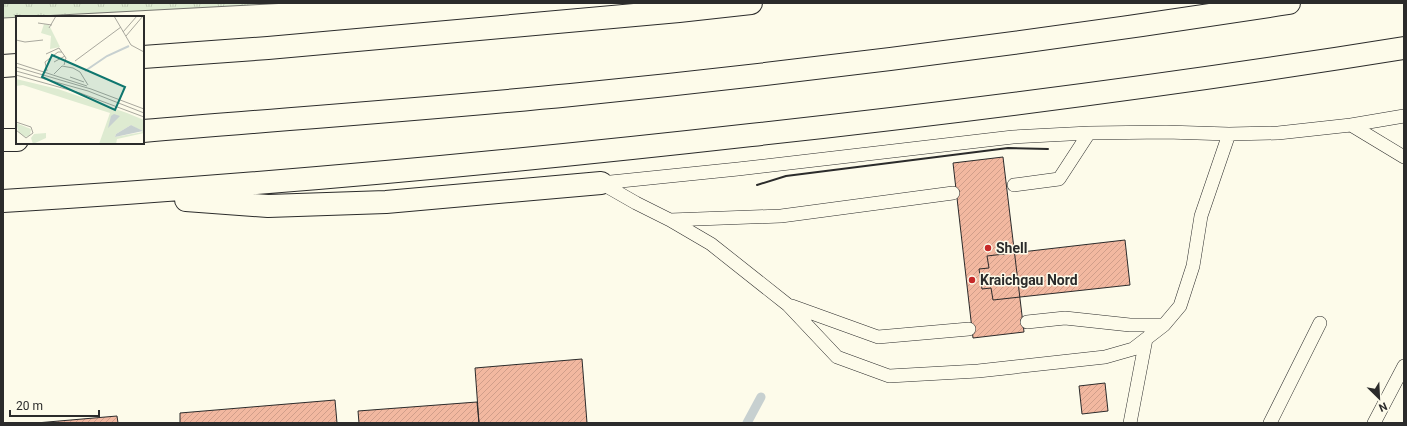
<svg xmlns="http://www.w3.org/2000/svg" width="1407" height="426" font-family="Roboto,sans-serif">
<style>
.grass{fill:url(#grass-tufts);stroke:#74746e}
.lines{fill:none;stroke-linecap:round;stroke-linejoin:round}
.stream{stroke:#c7d0d0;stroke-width:9}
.building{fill:url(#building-hatch);stroke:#2b2b2b}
.service-casing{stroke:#2b2b2b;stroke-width:14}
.motorway-casing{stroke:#2b2b2b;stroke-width:24}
.service{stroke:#fdfbea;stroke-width:13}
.motorway{stroke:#fdfbea;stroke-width:22}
.wall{stroke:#2b2b2b;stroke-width:2}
.poi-dot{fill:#c62828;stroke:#fdfbea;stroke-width:1.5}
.labels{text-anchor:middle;stroke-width:3;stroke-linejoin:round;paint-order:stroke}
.poi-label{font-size:14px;font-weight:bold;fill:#2b2b2b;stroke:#fdfbea;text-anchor:start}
.inset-river{fill:none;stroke:#c7d0d0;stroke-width:2}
.inset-road{fill:none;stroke:#a9a89e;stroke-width:1}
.view{fill:#0f766e;fill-opacity:0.15;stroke:#0f766e;stroke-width:2}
.inset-edge{fill:none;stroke:#2b2b2b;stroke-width:2}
</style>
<defs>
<pattern id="grass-tufts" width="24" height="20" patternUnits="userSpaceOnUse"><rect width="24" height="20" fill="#deebd1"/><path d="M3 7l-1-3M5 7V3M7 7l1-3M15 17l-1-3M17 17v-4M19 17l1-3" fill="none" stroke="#bfcab4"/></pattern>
<pattern id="building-hatch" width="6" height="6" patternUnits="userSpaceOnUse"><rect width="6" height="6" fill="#f2b8a0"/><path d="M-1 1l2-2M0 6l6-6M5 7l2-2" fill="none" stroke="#d09e8a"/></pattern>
</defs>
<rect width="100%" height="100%" fill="#fdfbea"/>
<!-- grass -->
<path class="grass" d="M 3,3 L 288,3 L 3,18 Z"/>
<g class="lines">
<!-- stream -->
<path class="stream" d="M 747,423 L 761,397"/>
</g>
<!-- building -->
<path class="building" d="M 1003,157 L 1024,332 L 973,338 L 953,163 Z
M 1125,240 L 1130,285 L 993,300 L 991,288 L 982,289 L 979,269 L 989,268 L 987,256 Z
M 582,359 L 587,423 L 479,423 L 475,368 Z
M 1105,383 L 1108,411 L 1082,414 L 1079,386 Z
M 335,400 L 337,423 L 180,423 L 180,413 Z
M 477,402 L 479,423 L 359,423 L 358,411 Z
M 117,416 L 118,423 L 36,423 Z"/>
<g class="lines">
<defs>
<path id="service" d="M 1351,125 L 1404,157
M 601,183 L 636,203 L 670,220 L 711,244 L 788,305 L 837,357 L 889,376 L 978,371 L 1105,357 L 1133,349 L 1164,325 L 1180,306 L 1193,266 L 1201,216 L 1229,134
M 601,183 L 738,169 L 1013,137 L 1089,133 L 1166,132 L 1229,134 L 1278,133 L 1351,125 L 1404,116
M 1014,185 L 1059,179 L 1089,133
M 670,220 L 781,216 L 953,193
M 792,306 L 878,337 L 969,329
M 1027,322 L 1065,318 L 1130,325 L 1164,325
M 1130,423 L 1146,339
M 1270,423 L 1320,323
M 1374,423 L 1404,366"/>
<path id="motorway" d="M 143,57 L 268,48 L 679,11 L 751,3
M 3,66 L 17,65
M 143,131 C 285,119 428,109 571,95 C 811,71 1051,40 1289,3
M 3,140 L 17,140
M 186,200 L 268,206 L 386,202 L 601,183
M 3,201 C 253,186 502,163 751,135 C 969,111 1187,83 1404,48"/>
</defs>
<!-- service casing -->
<use href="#service" class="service-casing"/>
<!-- motorway casing -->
<use href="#motorway" class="motorway-casing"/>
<!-- service -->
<use href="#service" class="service"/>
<!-- motorway -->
<use href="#motorway" class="motorway"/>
<!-- wall -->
<path class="wall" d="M 757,185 L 786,176 L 1008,148 L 1048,149"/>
</g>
<!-- markers -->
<g class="poi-dot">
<circle cx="988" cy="248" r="4"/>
<circle cx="972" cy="280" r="4"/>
</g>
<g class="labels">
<!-- poi labels -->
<g class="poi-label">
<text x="996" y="253">Shell</text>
<text x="980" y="285">Kraichgau Nord</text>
</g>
</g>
<!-- overview -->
<g transform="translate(16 16)">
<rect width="128" height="128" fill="#fdfbea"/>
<path d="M 28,8 L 33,9 L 44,31 L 34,33 L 35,20 L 25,17 ZM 0,63 L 42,73 L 111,97 L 128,104 L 128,117 L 101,123 L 100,128 L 83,128 L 94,97 L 7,69 L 0,70 ZM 115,109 L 127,116 L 99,121 L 100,118 ZM 0,107 L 15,113 L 14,120 L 9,121 L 3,117 ZM 30,117 L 30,122 L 17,128 L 15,122 L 18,118 Z" fill="#deebd1" fill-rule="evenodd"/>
<path d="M 98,98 L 104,100 L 92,112 L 95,100 ZM 115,109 L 127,115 L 99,121 L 100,118 Z" fill="#c7d0d0"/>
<path class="inset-river" d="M 69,55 L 91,40 L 113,30"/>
<path class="inset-road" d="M 98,0 L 115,29 L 128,36M 22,7 L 36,9M 33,12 L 40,0M 107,16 L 121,0M 110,20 L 127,0M 0,24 L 9,26 L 27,24M 30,38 L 43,32 L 50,42 L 48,49M 59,45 L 105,11M 38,46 L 49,40M 0,47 L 71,70M 0,51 L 75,73 L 128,93M 0,55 L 72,75 L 128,97M 31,55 L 29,46 L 42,36 L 46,36M 38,58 L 46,50 L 57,52 L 64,56 L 72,69M 0,59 L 64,77 L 128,101M 54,61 L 68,66M 0,106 L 15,111 L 17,117 L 10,122 L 0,114"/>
<path class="view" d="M 36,39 L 109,71 L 99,94 L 26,61 Z"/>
<rect width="128" height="128" class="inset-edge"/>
</g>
<!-- border -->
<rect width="1407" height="426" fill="none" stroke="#2b2b2b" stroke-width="8"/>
<!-- north arrow -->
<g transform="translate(1379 398) rotate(156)" stroke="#fdfbea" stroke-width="3" paint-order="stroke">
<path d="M0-3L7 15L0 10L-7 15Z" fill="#2b2b2b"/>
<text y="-6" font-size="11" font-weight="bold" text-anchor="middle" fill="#2b2b2b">N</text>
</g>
<!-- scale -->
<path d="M10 410v6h89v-6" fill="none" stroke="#2b2b2b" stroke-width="2"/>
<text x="16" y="410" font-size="12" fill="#2b2b2b" stroke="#fdfbea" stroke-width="3" paint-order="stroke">20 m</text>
</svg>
